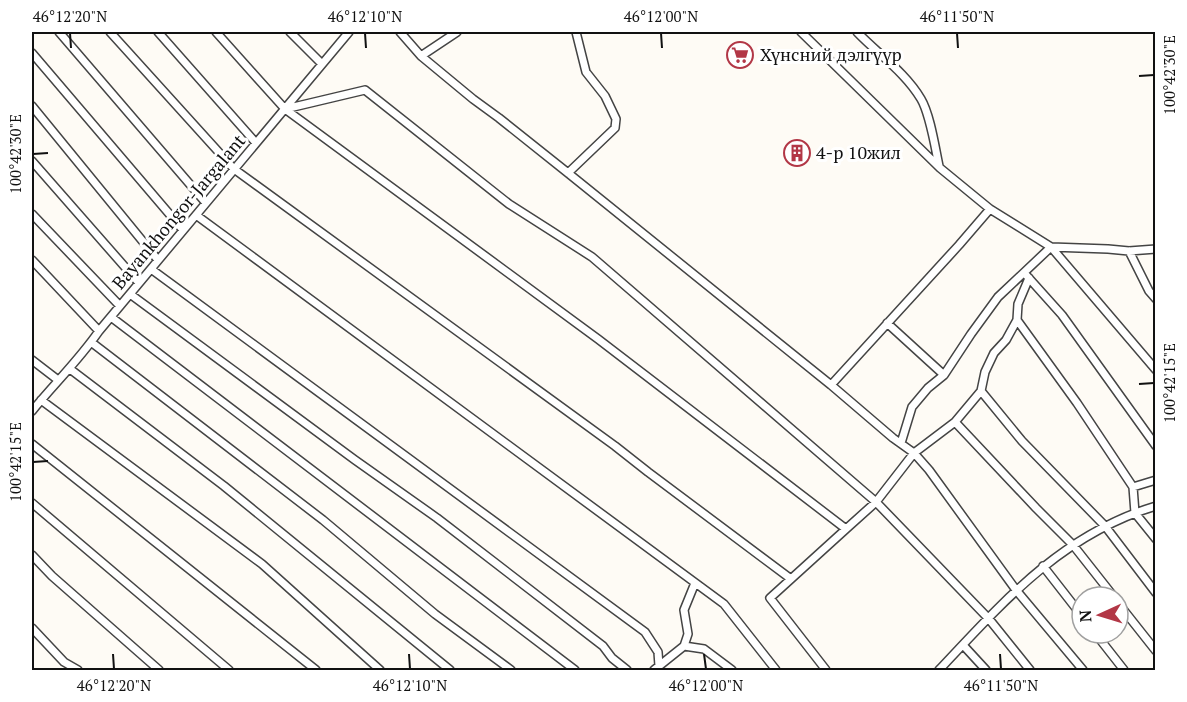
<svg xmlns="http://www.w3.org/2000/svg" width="1187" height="702" font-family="'PT Serif',serif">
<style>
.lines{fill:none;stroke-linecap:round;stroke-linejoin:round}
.minor-casing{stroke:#444;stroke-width:10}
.minor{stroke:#fff;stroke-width:7}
.ticks{fill:none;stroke:#111;stroke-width:2}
.labels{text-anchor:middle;stroke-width:6;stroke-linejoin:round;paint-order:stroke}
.poi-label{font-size:18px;fill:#111;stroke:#fff;text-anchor:start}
.street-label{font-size:18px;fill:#111;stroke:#fff}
.neatline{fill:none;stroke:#111;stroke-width:2}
.ticks-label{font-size:15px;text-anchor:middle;fill:#111}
</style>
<rect width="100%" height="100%" fill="#fefbf5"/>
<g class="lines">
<defs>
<path id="minor" d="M 59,32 L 206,203
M 110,32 L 234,169 L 615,446 L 648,472 L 791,579
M 158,32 L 256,143
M 216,32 L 285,109 L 598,339 L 846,529 L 876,502 L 914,453 L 955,422
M 290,32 L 322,64
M 400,32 L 421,56 L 473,99 L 499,118 L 568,173 L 831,385 L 893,438 L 914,453 L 929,470 L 1016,590 L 1083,670
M 801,32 L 940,168 L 990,209 L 1051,247 L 1156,370
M 857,32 C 878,54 905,72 921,99 C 930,114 935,147 939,166
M 32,53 L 183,230
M 421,56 L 457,32
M 32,106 L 158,260
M 285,109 L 365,90 L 509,204 L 592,257 L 876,502 L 989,619 L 1030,670
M 32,161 L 139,283
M 568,173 L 615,128 L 616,119 L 605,96 L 586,72 L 576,32
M 32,214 L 120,306
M 196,215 L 724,604 L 776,670
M 1129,251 L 1149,291 L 1156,299
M 32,260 L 99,331
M 151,269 L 645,632 L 658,652 L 659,666
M 1027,276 L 1062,315 L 1156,446
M 1029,278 L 1018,304 L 1017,320 L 1077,403 L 1133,487 L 1135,513 L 1156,539
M 130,294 L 355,460 L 437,518 L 603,646 L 612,658 L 627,670
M 111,317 L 575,670
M 1017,320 L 1006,340 L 994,353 L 985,372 L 981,391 L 955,422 L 1036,508 L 1073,545 L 1114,597
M 887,323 L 944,375
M 91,342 L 323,520 L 435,614 L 511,670
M 32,360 L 58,380
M 70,369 L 224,486 L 450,670
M 831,385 L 959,245 L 990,209
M 981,391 L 1022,441 L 1105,526 L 1156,593
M 41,400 L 262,564 L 380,670
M 32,411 C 54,384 79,360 99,331 L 349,32
M 901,443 L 912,407 L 928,388 L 944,375 L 971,334 L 998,297 L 1051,247 L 1108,249 L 1129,251 L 1156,249
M 32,444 L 316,670
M 1133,487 L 1156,480
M 32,503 L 229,670
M 32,555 L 52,576 L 159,670
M 1043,566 L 1082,616
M 1118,603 L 1156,651
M 32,628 L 64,662 L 78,670
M 1095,633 L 1124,670
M 963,645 L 986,670
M 684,646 L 704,649 L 732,670
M 654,670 L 684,646 L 688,634 L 684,610 L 695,583
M 826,670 L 770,598 L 846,529
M 939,670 C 1003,602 1062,534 1156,506"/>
</defs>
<!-- minor casing -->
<use href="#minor" class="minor-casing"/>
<!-- minor -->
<use href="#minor" class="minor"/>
</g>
<!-- ticks -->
<path class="ticks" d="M 70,33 L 71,48M 365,33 L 366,48M 661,33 L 662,48M 957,33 L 958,48M 1139,76 L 1154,75M 33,154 L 48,153M 1139,384 L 1154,383M 33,462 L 48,461M 113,654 L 114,669M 409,654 L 410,669M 704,654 L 706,669M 1000,654 L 1001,669"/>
<!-- icons -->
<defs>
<symbol id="supermarket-ring" viewBox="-11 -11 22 22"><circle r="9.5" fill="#fff" stroke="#b23746" stroke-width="1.5"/><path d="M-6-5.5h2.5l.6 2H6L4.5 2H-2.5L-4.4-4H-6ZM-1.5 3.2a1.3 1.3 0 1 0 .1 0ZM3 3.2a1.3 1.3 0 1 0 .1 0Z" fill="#b23746"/></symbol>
<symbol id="building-ring" viewBox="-11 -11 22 22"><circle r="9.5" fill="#fff" stroke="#b23746" stroke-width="1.5"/><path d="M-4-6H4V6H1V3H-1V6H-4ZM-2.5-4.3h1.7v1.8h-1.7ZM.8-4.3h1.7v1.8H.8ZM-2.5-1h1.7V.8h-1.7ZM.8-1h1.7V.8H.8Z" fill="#b23746"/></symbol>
</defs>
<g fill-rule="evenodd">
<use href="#supermarket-ring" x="725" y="40" width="30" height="30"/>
<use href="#building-ring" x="782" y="138" width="30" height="30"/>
</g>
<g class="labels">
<!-- poi labels -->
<g class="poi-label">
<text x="760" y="61">Хүнсний дэлгүүр</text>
<text x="816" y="159">4-р 10жил</text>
</g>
<!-- street labels -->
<g class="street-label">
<text transform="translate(179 212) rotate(-50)" y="6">Bayankhongor-Jargalant</text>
</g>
</g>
<!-- border -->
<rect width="1187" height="702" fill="none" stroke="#ffffff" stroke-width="66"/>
<!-- north arrow -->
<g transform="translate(1100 615) rotate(266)"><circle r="28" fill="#ffffff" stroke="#a0a0a0" stroke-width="1.5"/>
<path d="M0-4.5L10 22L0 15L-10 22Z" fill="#b23746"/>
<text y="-9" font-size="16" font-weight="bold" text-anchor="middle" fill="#111111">N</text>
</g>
<rect x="33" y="33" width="1121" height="636" class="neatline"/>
<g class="ticks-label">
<text x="70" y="22">46°12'20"N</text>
<text x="365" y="22">46°12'10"N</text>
<text x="661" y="22">46°12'00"N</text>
<text x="957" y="22">46°11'50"N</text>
<text transform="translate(1170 75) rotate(-90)" y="5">100°42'30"E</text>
<text transform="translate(16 154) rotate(-90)" y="5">100°42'30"E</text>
<text transform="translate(1170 383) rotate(-90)" y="5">100°42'15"E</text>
<text transform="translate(16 462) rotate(-90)" y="5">100°42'15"E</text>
<text x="114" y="691">46°12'20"N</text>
<text x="410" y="691">46°12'10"N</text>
<text x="706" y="691">46°12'00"N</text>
<text x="1001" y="691">46°11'50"N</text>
</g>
</svg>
